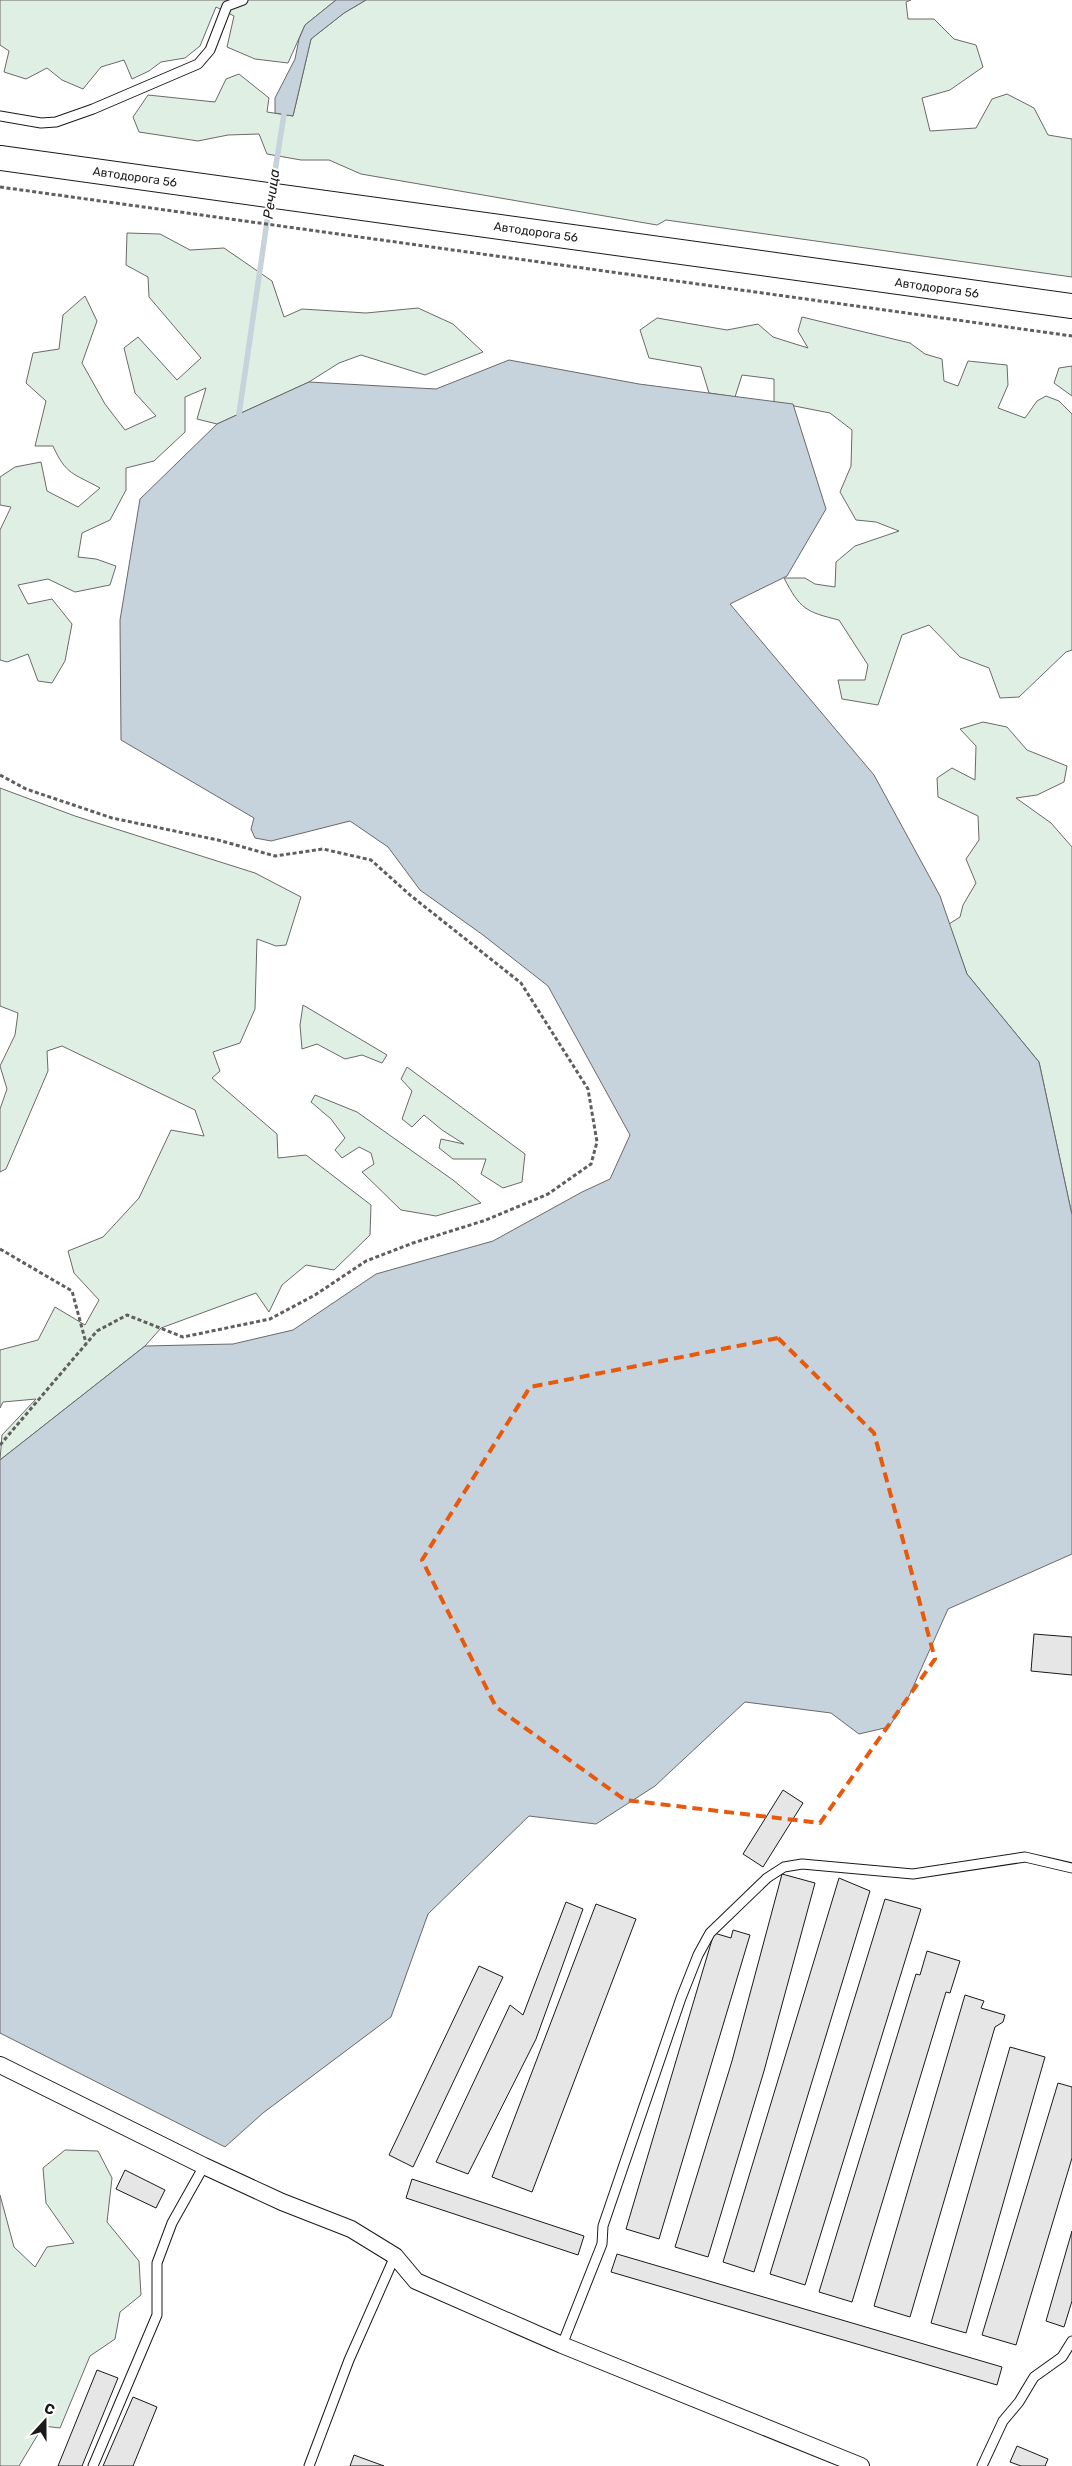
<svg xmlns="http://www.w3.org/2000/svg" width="1072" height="2466" font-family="Rubik,sans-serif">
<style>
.green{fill:#e0efe3;stroke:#6a6a6a}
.water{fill:#c6d2dc;stroke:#6a6a6a}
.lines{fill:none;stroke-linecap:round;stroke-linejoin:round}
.stream{stroke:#c6d2dc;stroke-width:5.5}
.building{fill:#e6e6e6;stroke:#1a1a1a}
.lane-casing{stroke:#1a1a1a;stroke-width:11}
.street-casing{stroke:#1a1a1a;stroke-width:18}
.secondary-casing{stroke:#1a1a1a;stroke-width:26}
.path{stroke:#5f5f5f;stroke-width:3;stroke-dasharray:4 2.5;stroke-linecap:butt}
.lane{stroke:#fff;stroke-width:9}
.street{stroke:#fff;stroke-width:16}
.secondary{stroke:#fff;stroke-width:24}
.marked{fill:none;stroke:#e8590c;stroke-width:4;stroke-dasharray:10 6;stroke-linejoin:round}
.labels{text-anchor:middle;stroke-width:4;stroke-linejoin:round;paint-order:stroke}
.street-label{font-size:12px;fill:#1a1a1a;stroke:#fff}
.water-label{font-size:14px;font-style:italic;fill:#1a1a1a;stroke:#fff}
</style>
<rect width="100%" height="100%" fill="#fff"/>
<!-- green -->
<path class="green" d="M 0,0 L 336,0 L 305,25 L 288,63 L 255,59 L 227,47 L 234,16 L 216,7 L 200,46 L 185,58 L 161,62 L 149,71 L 132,79 L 124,60 L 101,67 L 83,89 L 62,80 L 47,68 L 26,79 L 4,72 L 9,51 L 0,45 Z
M 366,0 L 911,0 L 906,2 L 908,19 L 934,19 L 954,39 L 976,45 L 983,67 L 950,90 L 922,98 L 930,131 L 976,128 L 992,99 L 1007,94 L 1034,108 L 1048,135 L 1072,139 L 1072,277 L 666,220 L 657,225 L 361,174 L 329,160 L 301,160 L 267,154 L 259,134 L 228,135 L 198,141 L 139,132 L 133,117 L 148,95 L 215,102 L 226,79 L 239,74 L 269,98 L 267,112 L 293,116 L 311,39 L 344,13 Z
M 127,233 L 160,234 L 190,250 L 224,248 L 272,281 L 284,317 L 302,309 L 366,313 L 418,308 L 453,324 L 483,352 L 425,375 L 361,355 L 339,363 L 309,382 L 217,424 L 197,419 L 206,388 L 185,397 L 185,432 L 154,461 L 126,468 L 126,490 L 110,520 L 82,533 L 78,557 L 96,559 L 116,566 L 110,585 L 75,592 L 48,579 L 18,585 L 28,604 L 52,599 L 72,624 L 65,661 L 52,683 L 38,681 L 28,654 L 7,662 L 0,660 L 0,530 L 11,507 L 0,505 L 0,477 L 15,467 L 41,462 L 47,491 L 78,507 L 100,488 C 73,473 66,475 53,446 L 35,446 L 46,401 L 26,383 L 33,353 L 59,349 L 63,315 L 85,296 L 97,321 L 82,363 L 105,404 L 125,430 L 156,416 L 135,393 L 124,348 L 138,337 L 177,380 L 201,358 L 149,297 L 148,277 L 126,265 Z
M 802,317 L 910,343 L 925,354 L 942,359 L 944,381 L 958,386 L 968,361 L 1007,365 L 1008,385 L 998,408 L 1025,418 L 1037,401 L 1046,396 L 1059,401 L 1072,414 L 1072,650 L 1066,652 L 1019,697 L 1000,698 L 989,668 L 960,657 L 929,625 L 902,635 L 878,705 L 842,699 L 838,680 L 865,680 L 868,665 L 839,620 C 806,612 800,609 784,578 L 805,578 L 815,584 L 835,587 L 836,562 L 855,546 L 899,531 L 876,522 L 856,520 L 840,492 L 851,466 L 852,430 L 830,413 L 774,402 L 774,379 L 742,375 L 735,397 L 709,393 L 701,367 L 649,358 L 640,330 L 657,318 L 727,330 L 758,324 L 773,337 L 808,348 L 798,331 Z
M 1072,366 L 1072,396 L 1054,383 L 1059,368 Z
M 983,722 L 1007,727 L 1027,750 L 1067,766 L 1064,782 L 1037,795 L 1016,798 L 1051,823 L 1072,847 L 1072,1215 L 1039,1062 L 967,974 L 949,924 L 960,917 L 963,905 L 976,883 L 966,859 L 979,840 L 978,816 L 938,797 L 937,778 L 952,768 L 975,780 L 976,746 L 960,729 Z
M 0,788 L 75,816 L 255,873 L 301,897 L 286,945 L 276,946 L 257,939 L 255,1009 L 240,1043 L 213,1052 L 220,1071 L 212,1078 L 277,1134 L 278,1158 L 306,1155 L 371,1205 L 370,1235 L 334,1270 L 306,1265 L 282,1285 L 269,1312 L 256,1293 L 161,1328 L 145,1346 L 0,1460 L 2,1435 L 36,1399 L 3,1402 L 0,1408 L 0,1350 L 38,1340 L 55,1307 L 85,1325 L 99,1300 L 74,1273 L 68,1251 L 103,1237 L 139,1198 L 171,1130 L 204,1136 L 195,1110 L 62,1046 L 47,1051 L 48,1071 L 6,1169 L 0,1172 L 0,1109 L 7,1089 L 0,1066 L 15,1035 L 18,1013 L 0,1006 Z
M 303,1005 L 387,1055 L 382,1063 L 362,1055 L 345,1059 L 317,1044 L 302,1049 L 300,1025 Z
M 407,1067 L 525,1154 L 522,1182 L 503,1188 L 481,1174 L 486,1159 L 453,1159 L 439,1148 L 441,1139 L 464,1144 L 442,1130 L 424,1115 L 412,1127 L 402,1119 L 412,1091 L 401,1079 Z
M 315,1095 L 357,1112 L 453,1180 L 481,1203 L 436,1216 L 401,1210 L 362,1172 L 374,1164 L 371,1153 L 359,1147 L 342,1158 L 335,1150 L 345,1138 L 331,1119 L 311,1102 Z
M 65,2150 L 98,2151 L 112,2178 L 107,2222 L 139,2261 L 141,2295 L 120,2312 L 115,2339 L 90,2356 L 60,2428 L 43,2426 L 19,2466 L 0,2466 L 0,2195 L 14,2247 L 35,2267 L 47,2247 L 74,2243 L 46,2203 L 43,2168 Z"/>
<!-- water -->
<path class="water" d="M 336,0 L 366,0 L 344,13 L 311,39 L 293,116 L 275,113 L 275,98 L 295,59 L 299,39 L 305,25 Z
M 509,360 L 639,384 L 793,404 L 826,509 L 787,576 L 730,604 L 874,775 L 940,896 L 967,974 L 1039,1062 L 1072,1215 L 1072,1554 L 948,1609 L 909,1696 L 889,1727 L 859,1734 L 831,1713 L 745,1702 L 655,1786 L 596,1824 L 529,1816 L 428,1914 L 391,2017 L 263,2113 L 225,2147 L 0,2033 L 0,1460 L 145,1346 L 233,1344 L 293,1330 L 376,1274 L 493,1241 L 582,1192 L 610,1179 L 630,1135 L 548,986 L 483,935 L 420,890 L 388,847 L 350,821 L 271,841 L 255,838 L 251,829 L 254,818 L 121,740 L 120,620 L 140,499 L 217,424 L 309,382 L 436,389 Z"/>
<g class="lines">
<!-- stream -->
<path class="stream" d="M 272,190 L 285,108
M 239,414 L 270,201"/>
</g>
<!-- building -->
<path class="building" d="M 1034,1634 L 1072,1637 L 1072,1675 L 1031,1671 Z
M 783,1790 L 803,1803 L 763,1867 L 743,1854 Z
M 782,1874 L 815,1883 L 764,2071 L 708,2257 L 675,2247 L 732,2061 Z
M 839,1878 L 870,1891 L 754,2272 L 723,2262 Z
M 885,1899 L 921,1909 L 805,2285 L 770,2274 Z
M 566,1902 L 583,1909 L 536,2039 L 468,2174 L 436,2162 L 510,2005 L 523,2015 Z
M 596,1904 L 636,1919 L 532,2192 L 492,2177 Z
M 733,1930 L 750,1935 L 659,2239 L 626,2229 L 714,1933 L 731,1938 Z
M 927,1951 L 960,1961 L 950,1993 L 946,1992 L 852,2302 L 819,2292 L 916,1974 L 920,1975 Z
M 479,1966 L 503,1977 L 413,2167 L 389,2155 Z
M 965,1995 L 984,2001 L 981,2008 L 1005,2015 L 1003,2022 L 995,2027 L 910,2317 L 874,2306 Z
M 1010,2047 L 1045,2057 L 966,2333 L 931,2323 Z
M 1058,2083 L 1072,2087 L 1072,2158 L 1016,2345 L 982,2335 Z
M 125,2170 L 165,2190 L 156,2208 L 116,2189 Z
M 412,2179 L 584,2236 L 578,2255 L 406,2198 Z
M 1072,2231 L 1072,2301 L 1064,2327 L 1046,2321 Z
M 617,2254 L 1002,2367 L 997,2385 L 611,2272 Z
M 97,2370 L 118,2378 L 82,2466 L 58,2466 Z
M 133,2397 L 157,2407 L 133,2466 L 103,2466 Z
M 1017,2446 L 1048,2459 L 1045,2466 L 1021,2466 L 1010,2462 Z
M 354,2455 L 384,2466 L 350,2466 Z"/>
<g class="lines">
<defs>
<path id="lane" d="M 0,116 L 41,123 L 56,122 L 93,109 L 198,64 L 210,50 L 227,6 L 243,0
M 562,2345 L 602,2244 L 603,2226 L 681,1998 L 698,1955 L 710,1933 L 767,1878 L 784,1867 L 802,1864 L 913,1874 L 1025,1857 L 1072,1868
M 93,2466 L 157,2315 L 157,2263 L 172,2223 L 204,2166
M 309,2466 L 349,2360 L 395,2256
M 982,2466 L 1003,2421 L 1019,2402 L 1034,2377 L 1062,2357 L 1072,2341"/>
<path id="street" d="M 0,2065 L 204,2166 L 282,2202 L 351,2229 L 395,2256 L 416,2281 L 562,2345 L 861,2466"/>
<path id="secondary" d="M 0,158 L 1072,306"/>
</defs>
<!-- lane casing -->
<use href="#lane" class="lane-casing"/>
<!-- street casing -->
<use href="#street" class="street-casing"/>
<!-- secondary casing -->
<use href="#secondary" class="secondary-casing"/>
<!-- path -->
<path class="path" d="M 0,187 L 1072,336
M 0,775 L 26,789 L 112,818 L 218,840 L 275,856 L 323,849 L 371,860 L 410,895 L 521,983 L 588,1089 L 597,1142 L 591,1164 L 548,1194 L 486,1220 L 413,1243 L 366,1261 L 315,1295 L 270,1319 L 183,1337 L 127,1315 L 97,1331 L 0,1445
M 0,1249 L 72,1291 L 86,1343"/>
<!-- lane -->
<use href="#lane" class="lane"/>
<!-- street -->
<use href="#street" class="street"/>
<!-- secondary -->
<use href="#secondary" class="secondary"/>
</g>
<!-- marked area -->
<path class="marked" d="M 778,1338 L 874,1433 L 935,1659 L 820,1823 L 625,1800 L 496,1707 L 422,1560 L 530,1387 Z"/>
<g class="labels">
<!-- street labels -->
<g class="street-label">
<text transform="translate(135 177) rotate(8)" y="4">Автодорога 56</text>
<text transform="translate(536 232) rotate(8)" y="4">Автодорога 56</text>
<text transform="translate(937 288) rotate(8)" y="4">Автодорога 56</text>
</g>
<!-- water labels -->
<g class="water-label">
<text transform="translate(271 194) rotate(-82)" y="5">Речица</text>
</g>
</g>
<!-- north arrow -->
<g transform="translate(45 2421) rotate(21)" stroke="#ffffff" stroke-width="4" paint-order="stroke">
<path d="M0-4L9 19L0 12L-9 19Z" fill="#1a1a1a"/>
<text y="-8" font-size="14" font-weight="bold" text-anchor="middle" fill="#1a1a1a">С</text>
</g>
</svg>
